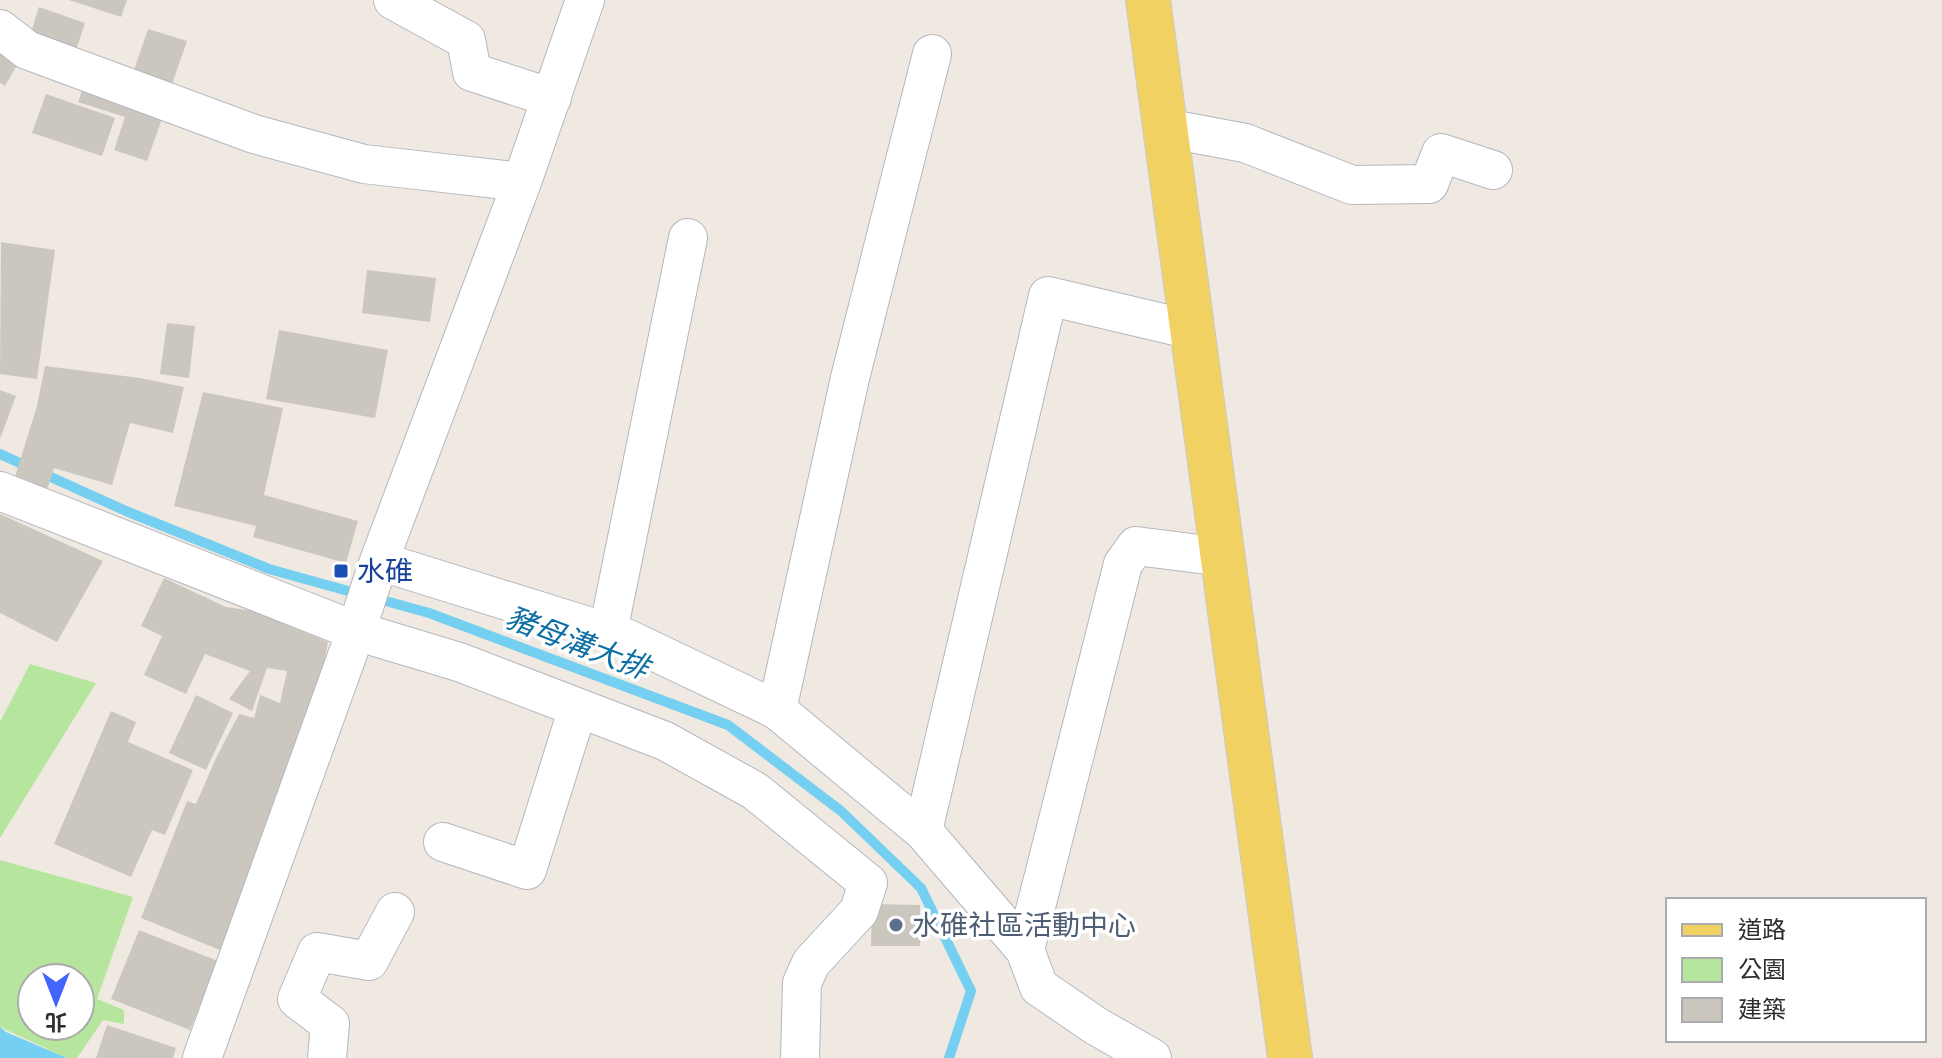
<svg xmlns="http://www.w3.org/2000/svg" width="1942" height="1058" font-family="Helvetica,'Noto Sans TC',sans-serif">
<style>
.green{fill:#b6e59e;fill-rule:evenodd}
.water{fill:#75cff0}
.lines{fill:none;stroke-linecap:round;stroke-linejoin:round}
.stream{stroke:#75cff0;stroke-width:10}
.building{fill:#cbc7bf}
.minor-casing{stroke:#b4b7c1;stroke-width:40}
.major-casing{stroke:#c9c9c9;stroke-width:46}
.minor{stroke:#fff;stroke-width:38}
.major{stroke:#f2d163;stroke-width:44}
.transit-dot{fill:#1a4fb4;stroke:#fff;stroke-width:3}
.service-dot{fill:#5c6f8a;stroke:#fff;stroke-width:3}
.labels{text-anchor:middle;stroke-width:7;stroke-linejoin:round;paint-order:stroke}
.transit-label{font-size:28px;fill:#164399;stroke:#fff;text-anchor:start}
.service-label{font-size:28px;fill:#4e5e75;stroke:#fff;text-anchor:start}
.water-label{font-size:30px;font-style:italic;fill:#0d6fa3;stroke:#fff}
</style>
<rect width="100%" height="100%" fill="#efe9e1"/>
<!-- green -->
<path class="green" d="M 30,664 L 96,683 L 0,838 L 0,722 Z
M 0,860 L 133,897 L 97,999 L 124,1010 L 124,1024 L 103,1020 L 77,1058 L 67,1058 L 0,1027 ZM 32,978 L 80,978 L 80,1026 L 32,1026 Z"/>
<!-- water -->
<path class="water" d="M 0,1027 L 6,1032 L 67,1058 L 0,1058 Z"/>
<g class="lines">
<!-- stream -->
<path class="stream" d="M 0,454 L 126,511 L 269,569 L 359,594
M 375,598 L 429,613 L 728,725 L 841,811 L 921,888 L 971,991 L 949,1058"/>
</g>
<!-- building -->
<path class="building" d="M 69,0 L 127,0 L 121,17 Z
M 39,7 L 85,23 L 73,60 L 27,45 Z
M 148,29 L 187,41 L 170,90 L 132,76 Z
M 0,44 L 22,56 L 5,86 L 0,83 Z
M 89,71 L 169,99 L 147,161 L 114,150 L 125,117 L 78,102 Z
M 46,94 L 115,118 L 102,156 L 32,133 Z
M 1,242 L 55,250 L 37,379 L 0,374 Z
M 367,270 L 436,278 L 430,322 L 362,313 Z
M 167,323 L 195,326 L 189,378 L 160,374 Z
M 279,330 L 388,350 L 375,418 L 266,399 Z
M 45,366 L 140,378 L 184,387 L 173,433 L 130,423 L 112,485 L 54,468 L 46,493 L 13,483 L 37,406 Z
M 0,390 L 16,396 L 0,439 Z
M 203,392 L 283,408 L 264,495 L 358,521 L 346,563 L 253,537 L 256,526 L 174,506 Z
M 0,514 L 103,561 L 57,642 L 0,613 Z
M 164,578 L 226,607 L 253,611 L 328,642 L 322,677 L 220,950 L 141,918 L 187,801 L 196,804 L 216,758 L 239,714 L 254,718 L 260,695 L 280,703 L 287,671 L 267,668 L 252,711 L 229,699 L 250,671 L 205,654 L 186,694 L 144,675 L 162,636 L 141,626 Z
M 196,695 L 233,713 L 206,770 L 169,753 Z
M 111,711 L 136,722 L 128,742 L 193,770 L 165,835 L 152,830 L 131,877 L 54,844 Z
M 872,904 L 920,905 L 920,946 L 871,946 Z
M 139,930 L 218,961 L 190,1030 L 111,999 Z
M 107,1025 L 176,1048 L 173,1058 L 96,1058 Z"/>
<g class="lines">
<defs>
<path id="minor" d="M 393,0 L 466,40 L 472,72 L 552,98
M 0,29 L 27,50 L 254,134 L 364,164 L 522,182
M 1165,128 L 1245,143 L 1352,185 L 1429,184 L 1441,153 L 1493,170
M 0,491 L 356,631 L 459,662 L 665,741 L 755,791 L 868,883 L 859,911 L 811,963 L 802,983 L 800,1058
M 379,561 L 626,638 L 777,710 L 923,831 L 1025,950 L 1039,987 L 1096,1026 L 1152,1058
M 608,632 L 688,238
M 777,710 L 850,378 L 932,54
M 923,831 L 1048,296 L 1192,330
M 443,842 L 527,870 L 578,708
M 1025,950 L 1123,564 L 1136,546 L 1223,557
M 202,1058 L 356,631 L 379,561 L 522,182 L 585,0
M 327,1058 L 330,1024 L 297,999 L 317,952 L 369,961 L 395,912"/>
<path id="major" d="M 1148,0 L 1290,1058"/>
</defs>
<!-- minor casing -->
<use href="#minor" class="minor-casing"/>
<!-- major casing -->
<use href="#major" class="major-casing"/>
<!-- minor -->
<use href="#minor" class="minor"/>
<!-- major -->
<use href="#major" class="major"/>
</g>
<!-- markers -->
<rect class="transit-dot" x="333" y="563" width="16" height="16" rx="4"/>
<circle class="service-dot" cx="896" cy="925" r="8"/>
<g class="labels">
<!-- transit labels -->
<g class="transit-label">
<text x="357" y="581">水碓</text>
</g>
<!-- service labels -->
<g class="service-label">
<text x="912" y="935">水碓社區活動中心</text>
</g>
<!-- water labels -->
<g class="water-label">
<text transform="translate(577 643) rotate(21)" y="10">豬母溝大排</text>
</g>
</g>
<!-- legend -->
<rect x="1666" y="898" width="260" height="144" fill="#ffffff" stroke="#ababab" stroke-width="2"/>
<rect x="1682" y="924" width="40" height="12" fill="#f2d163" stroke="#ababab" stroke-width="2"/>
<text x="1738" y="938" font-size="24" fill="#2e2e2e">道路</text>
<rect x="1682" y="958" width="40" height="24" fill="#b6e59e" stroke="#ababab" stroke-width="2"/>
<text x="1738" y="978" font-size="24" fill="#2e2e2e">公園</text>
<rect x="1682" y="998" width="40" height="24" fill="#cbc7bf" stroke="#ababab" stroke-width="2"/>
<text x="1738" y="1018" font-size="24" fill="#2e2e2e">建築</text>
<!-- north arrow -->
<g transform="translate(56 1002) rotate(180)"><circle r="38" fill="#ffffff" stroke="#ababab" stroke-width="2"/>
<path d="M0-6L14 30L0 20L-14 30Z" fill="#4264fb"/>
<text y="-12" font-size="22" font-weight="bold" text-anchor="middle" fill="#2e2e2e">北</text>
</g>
</svg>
